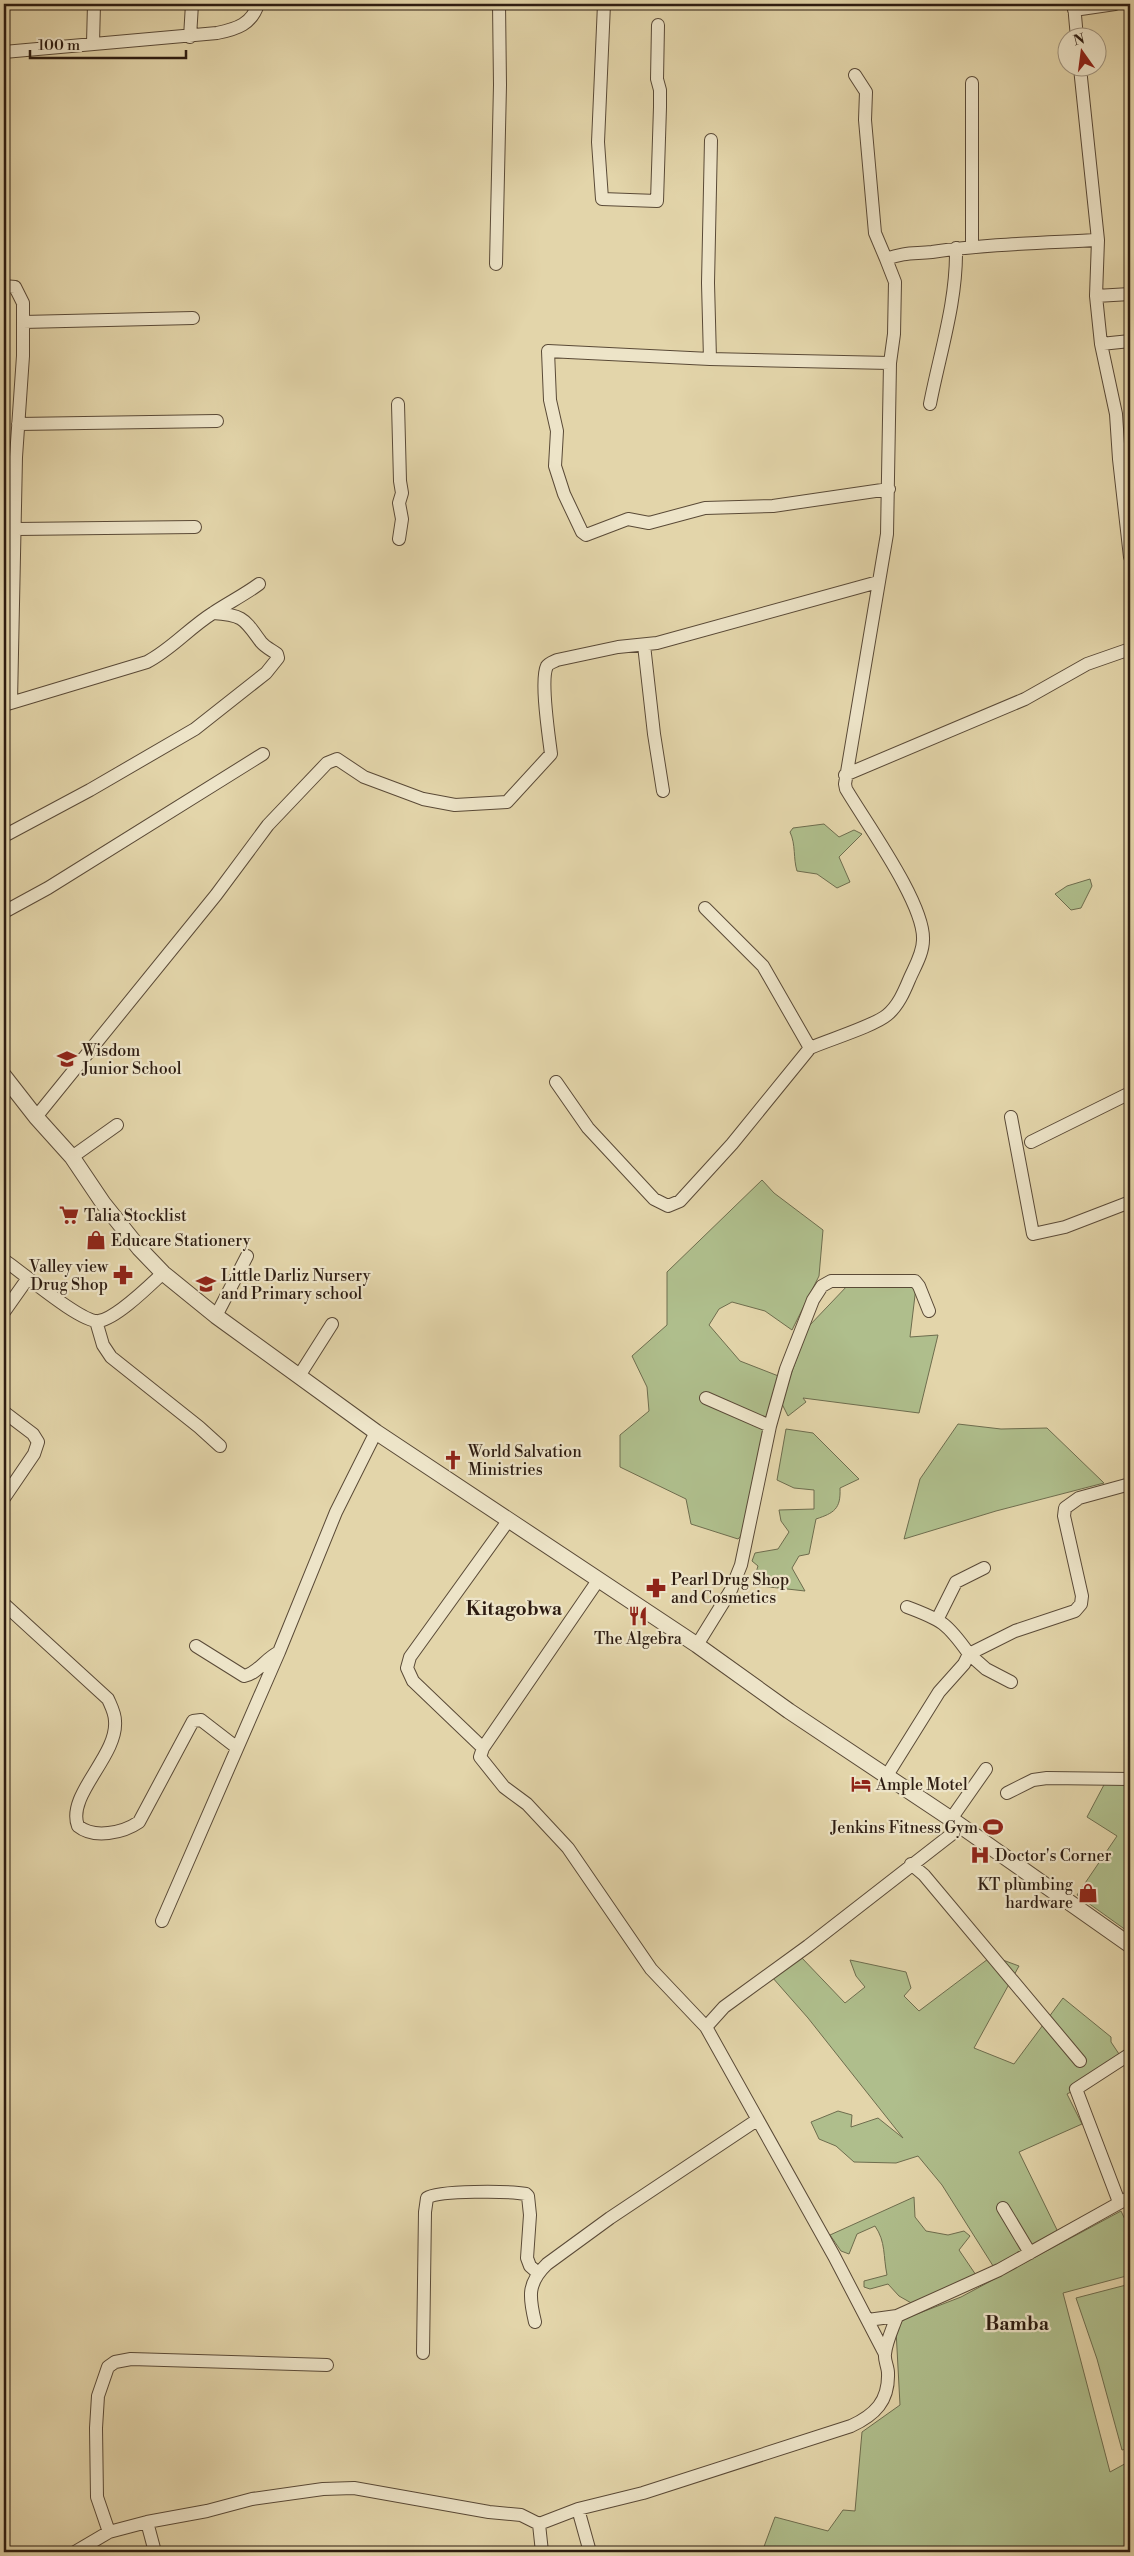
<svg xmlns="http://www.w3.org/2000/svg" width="1134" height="2556" font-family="'Libre Bodoni',serif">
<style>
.green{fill:#afbe8c;stroke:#6e6d4e}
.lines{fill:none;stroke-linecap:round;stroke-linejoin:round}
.minor-casing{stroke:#5a4a37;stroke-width:14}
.tertiary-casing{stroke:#5a4a37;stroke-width:17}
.minor{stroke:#ede4c8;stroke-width:12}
.tertiary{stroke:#ede4c8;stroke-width:15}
.labels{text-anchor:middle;stroke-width:4.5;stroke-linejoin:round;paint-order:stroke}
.poi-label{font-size:16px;fill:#2d1c11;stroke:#ede4c8;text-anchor:start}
.quarter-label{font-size:19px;font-weight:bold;fill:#2d1c11;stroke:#ede4c8}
</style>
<rect width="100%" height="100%" fill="#e3d5aa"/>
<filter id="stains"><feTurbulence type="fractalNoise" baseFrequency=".004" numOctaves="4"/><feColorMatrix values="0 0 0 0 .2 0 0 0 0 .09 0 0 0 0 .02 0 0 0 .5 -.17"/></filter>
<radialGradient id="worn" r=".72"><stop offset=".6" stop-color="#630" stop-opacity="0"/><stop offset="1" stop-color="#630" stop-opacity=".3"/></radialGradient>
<!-- green -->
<path class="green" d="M 824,824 L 839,837 L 854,830 L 862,834 L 839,857 L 850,882 L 837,888 L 817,874 L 797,871 C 793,858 796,845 790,832 L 793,828 Z
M 1090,879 L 1092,886 L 1081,908 L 1071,910 L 1055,894 L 1067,886 Z
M 762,1180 L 774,1193 L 823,1230 L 819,1276 L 792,1330 L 765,1311 L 732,1302 L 719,1309 L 709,1325 L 740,1361 L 781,1377 L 747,1529 L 738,1539 L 691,1524 L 686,1499 L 620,1467 L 620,1435 L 649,1411 L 647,1387 L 632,1356 L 667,1325 L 667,1272 Z
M 849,1284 L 916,1287 L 910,1337 L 938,1335 L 919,1413 L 803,1398 L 806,1402 L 788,1416 L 781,1402 L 808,1327 Z
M 958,1424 L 1001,1429 L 1047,1428 L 1104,1483 L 996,1511 L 904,1539 L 920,1479 Z
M 786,1429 L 813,1433 L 859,1479 L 840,1488 C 841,1509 834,1513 816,1519 L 809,1554 L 799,1556 L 792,1568 L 805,1591 L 752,1585 L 758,1566 L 752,1561 L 755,1553 L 778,1549 L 789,1532 L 781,1521 L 779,1510 L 814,1509 L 814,1490 L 794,1488 L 777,1480 Z
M 1106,1781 L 1130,1781 L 1130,1933 L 1077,1895 L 1117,1836 L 1087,1817 Z
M 992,1956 L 1019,1966 L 974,2048 L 1014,2064 L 1063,1998 L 1111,2037 L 1111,2042 L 1121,2057 L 1092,2081 L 1067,2094 L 1082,2124 L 1019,2152 L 1059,2234 L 995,2269 L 942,2185 L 918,2156 L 896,2163 L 854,2162 L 836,2146 L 819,2139 L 811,2122 L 838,2111 L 852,2115 L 851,2127 L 878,2118 L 903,2138 L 808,2018 L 772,1977 L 801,1957 L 845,2003 L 865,1987 L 856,1976 L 850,1960 L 906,1972 L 911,1988 L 904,1996 L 919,2011 Z
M 914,2197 L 915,2217 L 926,2231 L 948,2235 L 964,2231 L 970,2236 L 959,2250 L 978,2278 L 913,2304 L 899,2296 L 888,2284 L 870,2289 L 864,2287 L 864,2281 L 887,2275 C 883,2256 886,2242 875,2226 L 857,2234 L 849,2254 L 841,2251 L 830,2235 Z
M 1121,2211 L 1130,2230 L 1130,2275 L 1063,2293 L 1110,2472 L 1130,2461 L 1130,2552 L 762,2552 L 775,2517 L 828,2531 L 843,2510 L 855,2511 L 862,2432 L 900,2405 L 896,2330 L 904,2319 L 961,2297 Z
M 1130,2284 L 1130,2448 L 1122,2450 L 1097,2359 L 1076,2298 Z"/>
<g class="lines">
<defs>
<path id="minor" d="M 604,4 L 598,142 L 602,199 L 657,201 L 660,107 L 660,90 L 657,79 L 658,25
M 1074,4 L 1077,38
M 1074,10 L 1115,4
M 190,37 L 192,4
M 93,43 L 94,4
M 4,52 L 217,33 C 237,29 252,24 258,4
M 1080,68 L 1098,240 L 1096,296 L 1101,344 L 1116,414 L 1119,459 L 1130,557
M 855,75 L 866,92 L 865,120 L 875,233 L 886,259
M 972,83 L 972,245
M 496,264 L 500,85 L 499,4
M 4,286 L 15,287 L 23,303 L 23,356 L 16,457 L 11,702
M 1096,296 L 1130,294
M 23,322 L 193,318
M 1101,344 L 1130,341
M 710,359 L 708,283 L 711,140
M 398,404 L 400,481 L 402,493 L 399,503 L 402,519 L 399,539
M 930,404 C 940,352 957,302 956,248
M 18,424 L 217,421
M 889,489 L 773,506 L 705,508 L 649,523 L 628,519 L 586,535 L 582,532 L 564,494 L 555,466 L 557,431 L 550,400 L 548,351 L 710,359 L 890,363
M 16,529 L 195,527
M 644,645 L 654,734 L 663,791
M 4,705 L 147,662 C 172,649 189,628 213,613 C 228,603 244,595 259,584
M 845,775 L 1025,699 L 1087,664 L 1130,649
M 4,836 L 90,790 L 195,729 L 266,673 L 278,658 L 277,654 C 272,650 266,648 261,642 C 244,619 244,615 213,613
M 705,908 L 763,966 L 810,1048 C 828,1040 874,1026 887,1015 C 898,1006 904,992 909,980 C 914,968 923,954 923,940 C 925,904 866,823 846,789 L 845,784 L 887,534 L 890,363 L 894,334 L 895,282 L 886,259 C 905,252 914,254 932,252 C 987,244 1042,243 1098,240
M 4,912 L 48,888 L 263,754
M 556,1082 L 588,1128 L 654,1199 L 668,1206 L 680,1201 L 732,1144 L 810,1048
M 36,1117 L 216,895 L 268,825 L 327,763 L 337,759 L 364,777 L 423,799 L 455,805 L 507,802 L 551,754 C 549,737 540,680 547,666 C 549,663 553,662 557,660 L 618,647 L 657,643 L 878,582
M 1011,1117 L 1033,1234 L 1065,1227 L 1130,1202
M 1031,1142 L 1130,1093
M 72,1157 L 117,1125
M 4,1260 C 22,1272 82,1324 99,1321 C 117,1318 149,1286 163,1273
M 4,1312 L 28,1278
M 216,1316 L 247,1256
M 96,1321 L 103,1345 L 111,1357 L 199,1427 L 220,1446
M 299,1376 L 332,1324
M 706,1398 L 770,1426
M 4,1412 L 33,1434 L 38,1442 L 34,1454 L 4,1498
M 508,1521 L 410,1657 L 407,1668 L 413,1681 L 483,1748 L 480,1757 L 504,1787 L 527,1804 L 568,1848 L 651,1969 L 706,2027
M 4,1604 L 108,1699 C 111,1706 115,1713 115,1721 C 118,1756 66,1795 78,1826 C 94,1839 123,1833 139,1822 L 193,1721 L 201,1720 L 236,1747
M 938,1618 L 956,1582 L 984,1568
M 697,1645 L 731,1590 L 741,1565 L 770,1426 L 786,1369 L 813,1300 L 822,1286 L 831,1281 L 915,1281 L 919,1286 L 929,1311
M 196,1646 L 244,1676 C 257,1674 266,1658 279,1652
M 1011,1682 L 986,1669 L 969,1654 L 1015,1631 L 1075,1611 L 1081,1604 L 1082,1596 L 1064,1516 L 1065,1508 L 1079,1498 L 1130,1484
M 483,1748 L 599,1579
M 886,1777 L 939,1692 L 964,1664 L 969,1654 C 947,1623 942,1620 907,1607
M 1007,1793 L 1033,1780 L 1047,1778 L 1130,1779
M 951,1819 L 986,1769
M 911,1864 L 924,1875 L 1080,2061
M 162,1921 L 279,1652 L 336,1512 L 376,1432
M 1119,2202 L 1076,2089 L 1130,2054
M 1003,2208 L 1030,2253
M 868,2320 L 897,2316
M 535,2322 C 529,2297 527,2283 547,2264 L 610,2218 L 757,2120
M 423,2353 L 425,2212 L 427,2198 C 438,2190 510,2191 526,2194 L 528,2196 L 530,2215 L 527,2258 L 530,2266 L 538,2273
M 885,2354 L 834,2256 L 706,2027 L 724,2007 L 808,1946 L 961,1827
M 578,2509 L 590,2552
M 147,2522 L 155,2552
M 539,2524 L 542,2552
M 109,2532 L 97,2497 L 96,2428 L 98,2396 L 108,2367 L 115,2362 L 131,2359 L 327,2365
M 75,2552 L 109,2532 L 147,2522 L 207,2511 L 252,2499 L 323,2489 L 354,2488 L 489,2512 L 521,2515 L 539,2524 L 578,2509 L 643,2493 L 851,2426 C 875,2415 889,2401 888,2373 C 888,2367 884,2360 885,2354 C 886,2342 893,2328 897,2316 L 999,2270 L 1130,2197"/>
<path id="tertiary" d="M 4,1076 L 36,1117 L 72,1157 L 103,1203 L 139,1248 L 163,1273 L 216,1316 L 376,1432 L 697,1645 L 789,1711 L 951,1819 L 1130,1945"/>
</defs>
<!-- minor casing -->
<use href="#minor" class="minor-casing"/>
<!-- tertiary casing -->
<use href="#tertiary" class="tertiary-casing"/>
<!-- minor -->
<use href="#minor" class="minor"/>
<!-- tertiary -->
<use href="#tertiary" class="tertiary"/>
</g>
<!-- icons -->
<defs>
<symbol id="school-bare" viewBox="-9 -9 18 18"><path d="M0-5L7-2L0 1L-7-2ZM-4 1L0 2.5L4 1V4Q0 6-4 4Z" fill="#8f2418" stroke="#ede4c8" stroke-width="2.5" paint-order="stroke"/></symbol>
<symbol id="supermarket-bare" viewBox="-9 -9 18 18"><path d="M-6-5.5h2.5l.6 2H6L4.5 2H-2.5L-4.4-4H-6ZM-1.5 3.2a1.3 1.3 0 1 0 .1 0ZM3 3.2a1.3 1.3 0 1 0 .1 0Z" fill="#8f2418" stroke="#ede4c8" stroke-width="2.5" paint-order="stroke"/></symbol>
<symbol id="shop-bare" viewBox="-9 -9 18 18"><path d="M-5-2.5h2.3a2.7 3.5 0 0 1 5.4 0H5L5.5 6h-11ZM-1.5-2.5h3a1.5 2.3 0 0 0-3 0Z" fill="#8f2418" stroke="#ede4c8" stroke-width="2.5" paint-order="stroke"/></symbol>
<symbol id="pharmacy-bare" viewBox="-9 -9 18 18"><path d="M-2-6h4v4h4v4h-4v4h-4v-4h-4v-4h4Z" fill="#8f2418" stroke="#ede4c8" stroke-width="2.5" paint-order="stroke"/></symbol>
<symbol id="church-bare" viewBox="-9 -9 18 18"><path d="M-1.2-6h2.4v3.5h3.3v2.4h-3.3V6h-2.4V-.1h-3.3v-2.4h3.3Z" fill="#8f2418" stroke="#ede4c8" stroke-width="2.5" paint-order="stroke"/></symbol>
<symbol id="restaurant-bare" viewBox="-9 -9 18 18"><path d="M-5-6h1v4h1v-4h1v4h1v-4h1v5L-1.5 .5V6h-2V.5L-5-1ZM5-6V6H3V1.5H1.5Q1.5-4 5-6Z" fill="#8f2418" stroke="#ede4c8" stroke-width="2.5" paint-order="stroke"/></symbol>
<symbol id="hotel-bare" viewBox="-9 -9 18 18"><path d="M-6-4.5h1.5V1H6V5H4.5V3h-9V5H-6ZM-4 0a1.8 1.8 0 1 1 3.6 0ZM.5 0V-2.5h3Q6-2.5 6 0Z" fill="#8f2418" stroke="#ede4c8" stroke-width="2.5" paint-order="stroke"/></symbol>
<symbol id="stadium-bare" viewBox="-9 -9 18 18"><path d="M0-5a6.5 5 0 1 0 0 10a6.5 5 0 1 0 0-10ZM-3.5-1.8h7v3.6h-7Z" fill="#8f2418" stroke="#ede4c8" stroke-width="2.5" paint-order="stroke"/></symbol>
<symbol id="hospital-bare" viewBox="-9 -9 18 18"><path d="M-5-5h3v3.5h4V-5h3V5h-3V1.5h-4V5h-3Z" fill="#8f2418" stroke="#ede4c8" stroke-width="2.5" paint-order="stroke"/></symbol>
</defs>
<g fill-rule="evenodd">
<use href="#school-bare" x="53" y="1045" width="28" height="28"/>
<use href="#supermarket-bare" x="55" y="1201" width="28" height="28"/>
<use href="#shop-bare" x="82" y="1226" width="28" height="28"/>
<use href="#pharmacy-bare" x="109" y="1261" width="28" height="28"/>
<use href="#school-bare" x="192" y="1270" width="28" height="28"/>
<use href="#church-bare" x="439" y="1446" width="28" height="28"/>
<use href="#pharmacy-bare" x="642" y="1574" width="28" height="28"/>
<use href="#restaurant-bare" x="624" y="1602" width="28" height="28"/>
<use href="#hotel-bare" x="847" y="1770" width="28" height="28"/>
<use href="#stadium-bare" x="979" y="1813" width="28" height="28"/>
<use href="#hospital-bare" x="966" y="1841" width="28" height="28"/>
<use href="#shop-bare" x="1074" y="1879" width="28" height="28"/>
</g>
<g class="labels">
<!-- poi labels -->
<g class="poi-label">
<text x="82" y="1056">Wisdom<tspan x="82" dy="18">Junior School</tspan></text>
<text x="84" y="1221">Talia Stocklist</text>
<text x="111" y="1246">Educare Stationery</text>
<text x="108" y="1272" text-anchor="end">Valley view<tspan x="108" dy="18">Drug Shop</tspan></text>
<text x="221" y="1281">Little Darliz Nursery<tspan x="221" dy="18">and Primary school</tspan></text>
<text x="468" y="1457">World Salvation<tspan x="468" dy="18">Ministries</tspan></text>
<text x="671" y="1585">Pearl Drug Shop<tspan x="671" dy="18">and Cosmetics</tspan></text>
<text x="638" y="1644" text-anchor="middle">The Algebra</text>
<text x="876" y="1790">Ample Motel</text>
<text x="978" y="1833" text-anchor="end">Jenkins Fitness Gym</text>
<text x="995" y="1861">Doctor's Corner</text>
<text x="1073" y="1890" text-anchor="end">KT plumbing<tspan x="1073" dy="18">hardware</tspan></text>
</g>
<!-- quarter labels -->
<g class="quarter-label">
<text x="514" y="1615">Kitagobwa</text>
<text x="1017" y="2330">Bamba</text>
</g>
</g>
<!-- margin -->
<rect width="1134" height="2556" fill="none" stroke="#e3d5aa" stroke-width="20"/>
<rect x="5" y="5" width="1124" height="2546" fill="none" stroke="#2d1c11" stroke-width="2.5"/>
<rect x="10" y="10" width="1114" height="2536" fill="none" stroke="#2d1c11"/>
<!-- north arrow -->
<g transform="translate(1082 52) rotate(346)"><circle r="24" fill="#ede4c8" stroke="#a0947f"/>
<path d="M0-4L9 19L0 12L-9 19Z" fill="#8f2418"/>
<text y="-8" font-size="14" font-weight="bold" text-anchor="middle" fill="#2d1c11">N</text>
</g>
<!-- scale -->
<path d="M30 50v8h156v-8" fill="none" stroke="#2d1c11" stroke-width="2.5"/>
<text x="38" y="50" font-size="15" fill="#2d1c11" stroke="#ede4c8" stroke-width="4" paint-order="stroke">100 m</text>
<rect width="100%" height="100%" filter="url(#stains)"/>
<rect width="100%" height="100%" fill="url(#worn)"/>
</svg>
